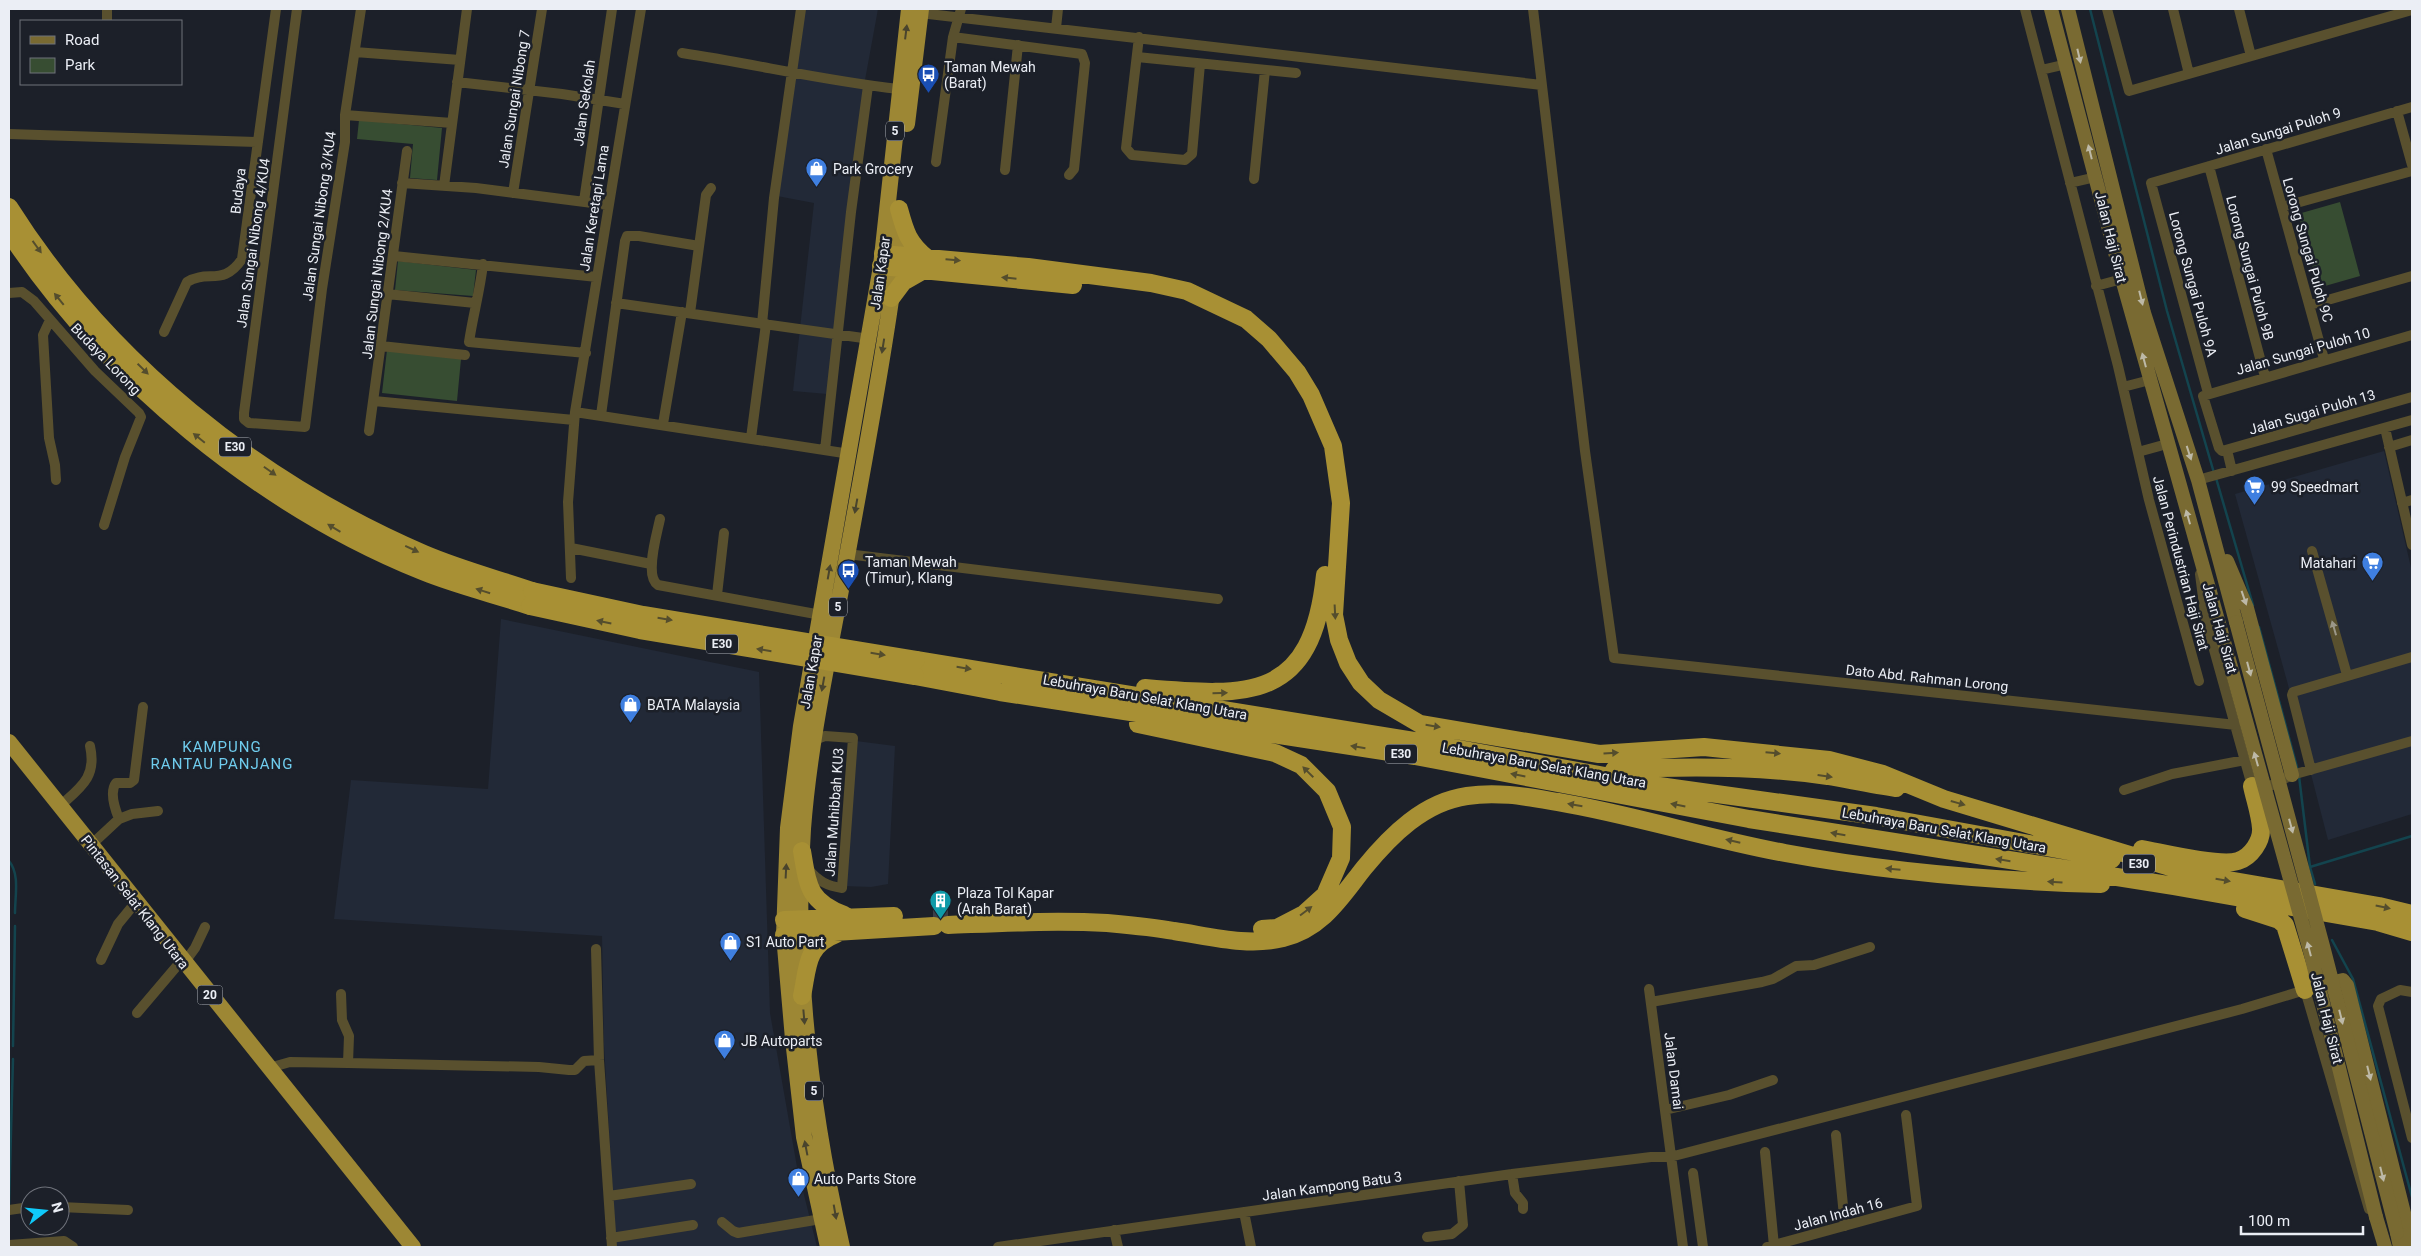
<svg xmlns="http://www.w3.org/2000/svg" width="2421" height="1256" font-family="Roboto,sans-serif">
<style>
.built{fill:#222937}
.green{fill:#374d32}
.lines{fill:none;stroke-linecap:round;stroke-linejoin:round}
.stream{stroke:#13444e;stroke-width:2.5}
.motorway-tunnel{stroke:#3b3f48;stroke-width:18;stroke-dasharray:18 9;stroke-linecap:butt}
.minor{stroke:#59502e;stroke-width:10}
.secondary{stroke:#796a32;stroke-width:14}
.trunk{stroke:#9d8734;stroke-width:16}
.motorway{stroke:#a89034;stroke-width:18}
.secondary-bridge{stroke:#796a32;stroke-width:14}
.motorway-bridge{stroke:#a89034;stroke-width:18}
.oneway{fill:#49442d}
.oneway2{fill:#bdb9a7}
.oneway3{fill:#544d2d}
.oneway4{fill:#9b9788}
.labels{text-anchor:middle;stroke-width:5;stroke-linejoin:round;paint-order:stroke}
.shield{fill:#1c2029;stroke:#adb0b8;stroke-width:1}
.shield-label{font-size:12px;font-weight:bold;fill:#ebeef5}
.poi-label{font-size:14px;fill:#ebeef5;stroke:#1c2029;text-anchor:start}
.street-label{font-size:14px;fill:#ebeef5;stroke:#1c2029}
.neighbourhood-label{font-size:15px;letter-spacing:1px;fill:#6fcced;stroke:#1c2029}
</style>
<rect width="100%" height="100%" fill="#1c2029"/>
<!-- built -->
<path class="built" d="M 805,9 L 878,9 L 863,91 L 827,394 L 793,391 L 814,203 L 777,196 Z
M 2384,451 L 2412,572 L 2412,814 L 2328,840 L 2287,681 L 2235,494 Z
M 501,619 L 759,672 L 770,1013 L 797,1167 L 817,1247 L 616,1247 L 604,1045 L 602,936 L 334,919 L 351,780 L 488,789 Z
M 856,741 L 895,746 L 888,884 L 871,887 L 844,886 Z"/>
<!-- green -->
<path class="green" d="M 359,120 L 442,128 L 437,180 L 410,178 L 413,144 L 357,139 Z
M 2340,202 L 2360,276 L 2318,288 L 2298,214 Z
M 398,261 L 476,270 L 473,296 L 395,290 Z
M 387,350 L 461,359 L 457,401 L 382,393 Z"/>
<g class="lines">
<!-- stream -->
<path class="stream" d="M 2090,9 L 2167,311 L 2214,473
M 2216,478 L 2253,605
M 2259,627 L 2298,771
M 2299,776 L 2310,867 L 2412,836
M 9,861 C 20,874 15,896 15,913
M 2310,867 L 2315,884
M 2332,940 L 2353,979 L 2412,1197
M 13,1046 L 15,926
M 9,1205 L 13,1059"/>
<!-- motorway-tunnel -->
<path class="motorway-tunnel" d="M 933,913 L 948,913"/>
<!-- minor -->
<path class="minor" d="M 297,9 L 244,413 L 244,419 L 249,423 L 305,427 L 322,289 L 345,142 L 345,115 L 361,9
M 1533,9 L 1585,451 L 1614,658 L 2236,725
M 2025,9 L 2041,70
M 2107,9 L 2129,91 L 2412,10
M 2173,9 L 2189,74
M 2239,9 L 2251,56
M 920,13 L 1542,85
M 107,21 L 107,9
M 1056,28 L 1058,9
M 953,37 L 1082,54 L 1085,63 L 1074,169 L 1069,175
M 1139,37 L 1126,148 L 1132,155 L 1185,160 L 1192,154 L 1200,64
M 355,52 L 460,60
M 682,53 C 755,64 826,81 899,89
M 1137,57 L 1296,73
M 2067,64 L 2041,70 L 2118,366 L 2149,500 L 2199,681
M 457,82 L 562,94 L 625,104
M 2397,111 L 2412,165
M 345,115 L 452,123
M 9,134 L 258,142
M 2266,149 L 2324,359
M 936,162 L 953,37 L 961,9
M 2209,166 L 2265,377
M 1005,170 L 1018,45
M 1254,179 L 1265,70
M 402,183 L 476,188 L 608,205
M 2070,183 L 2096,177
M 444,186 L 467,9
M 513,193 L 542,9
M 584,201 L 612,9
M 2282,207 L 2412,171
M 394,256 L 597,277
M 483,264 C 480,291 473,315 469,342 L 586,353
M 2096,286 L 2122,279
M 9,293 L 22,292 L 34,301 L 95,371 L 139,413 L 141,417 L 125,457 L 104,525
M 387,294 L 475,303
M 616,303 L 870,339
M 2310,305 L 2412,276
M 690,313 L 706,195 L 711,188
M 50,320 L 43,335 L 49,438 L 55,465 L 56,480
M 762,324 L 774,198 L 801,9
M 164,332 L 187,282 C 208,269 223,287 242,259 L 276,9
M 2412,335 L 2203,396 L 2219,448 L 2222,451 L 2412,397
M 381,346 L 465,355
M 2123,387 L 2150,380
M 2208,393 L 2151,183 L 2412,107
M 374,401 L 574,420
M 575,412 L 850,454
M 601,415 L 625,241 L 627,236 L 639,236 L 699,246
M 663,424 L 682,312
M 2385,428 L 2412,545
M 369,431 L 407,151
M 751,438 L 766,324
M 2389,447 L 2412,440
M 825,450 L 851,212 L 868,86
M 2227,450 L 2232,471
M 2138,452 L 2167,444
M 2198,480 L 2412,420
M 2402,503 L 2412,500
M 660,519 C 657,534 644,576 658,585 L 821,615
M 571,548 L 651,564
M 2312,551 L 2347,675
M 847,554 L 1218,599
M 2200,574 L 2206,621 L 2252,786 L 2268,787 L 2292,775 L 2412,741
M 571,578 L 568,502 L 575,412 L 641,9
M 717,595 L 724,533
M 2311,770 L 2292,695 L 2293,692 L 2412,657
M 2124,790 L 2172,774 L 2245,760
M 60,806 C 81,787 97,777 90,746
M 119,819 C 115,809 109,792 116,783 L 130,783 L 134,780 L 143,707
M 91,845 L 119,819 L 132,814 L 158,811
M 808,869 C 818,881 827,886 842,888 L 853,738 L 825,736 L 814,740
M 596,949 L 599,1060 L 612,1247
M 101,960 L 118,924 L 136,902
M 184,963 L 195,948 L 205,927
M 1649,989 L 1683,1247
M 2412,992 L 2400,990 L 2381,999 L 2378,1006 L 2412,1138
M 1651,1002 L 1762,982 L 1773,979 L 1796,966 L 1814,965 L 1870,947
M 137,1013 L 182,960
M 348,1063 L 539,1067 L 569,1070 L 575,1070 L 584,1061 L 599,1060
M 269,1068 L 290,1062 L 348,1063 L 349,1036 L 342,1020 L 341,994
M 1665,1110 L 1729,1095 L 1773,1080
M 1836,1135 L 1845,1226
M 1765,1152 L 1774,1246
M 1693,1173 L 1703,1247
M 1512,1174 L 1515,1193 L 1523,1203 L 1523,1209
M 609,1196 L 691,1184
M 60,1207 L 128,1210
M 9,1210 L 30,1207
M 1244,1212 L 1251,1247
M 722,1222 L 733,1231 L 738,1233 L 821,1219
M 1114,1230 L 1118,1247
M 1427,1237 L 1452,1234 L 1463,1225 L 1459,1181
M 611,1238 L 693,1225
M 9,1245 L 64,1241 L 73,1247
M 998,1247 L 1512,1174 L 1651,1157 L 1670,1157 L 2242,1009 L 2305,990 L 2369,1209
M 1767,1247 L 1917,1206 L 1906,1115"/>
<!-- secondary -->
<path class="secondary" d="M 2051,9 L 2122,279 L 2221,631
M 2068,9 L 2144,313 L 2198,480 L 2236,622
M 2227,561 L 2247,608 L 2292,775
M 2321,985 L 2343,980 L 2347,985 L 2412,1245
M 2376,1217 L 2385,1247
M 2397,1233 L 2400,1247"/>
<!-- trunk -->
<path class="trunk" d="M 907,124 L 921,9
M 9,742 L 413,1247
M 828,1247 L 804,1137 L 793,1039 L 784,935 L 788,828 L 801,726 L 881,266 L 909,9
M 842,1247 C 811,1110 793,970 803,829 C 809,749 826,669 841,590 C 858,494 877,397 891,300 C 895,270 896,240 899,211"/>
<!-- motorway -->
<path class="motorway" d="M 9,207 C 107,362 257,482 424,554 C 459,569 497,579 532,591
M 899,209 C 905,231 908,243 927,258
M 9,232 C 104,377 261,506 422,571 C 456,585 494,594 530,606
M 883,254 L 1028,267 L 1151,283 L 1187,291 L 1246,319 L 1269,339 L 1297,372 L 1311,395 L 1333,446 L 1341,503 L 1334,615 L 1339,640 L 1348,663 L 1361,683 L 1379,700 L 1420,724 L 1599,754 L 1704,747 L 1829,760 L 1883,774 L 1944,799 L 2193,874
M 881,266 L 1073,285
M 891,298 L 903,282 L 924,270
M 916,660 L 1420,742 L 1659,786 L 1876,816 L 2112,859
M 915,676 L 1000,692 L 1415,756 L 1749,819 L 2174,886 L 2378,922 L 2412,932
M 1145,688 C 1250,697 1312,701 1325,575
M 1138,724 L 1275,753 L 1301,765 L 1327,791 L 1342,827 L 1341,858 L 1325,895 L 1304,914 L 1277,928 L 1262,929
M 1614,770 C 1685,766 1758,766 1828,776 C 1851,780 1874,785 1896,788
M 2142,849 C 2164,853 2219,867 2238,861 C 2251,857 2262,841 2261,828 C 2260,814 2255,800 2252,786
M 802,851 C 808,886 808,901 844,915
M 2182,872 L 2379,906 L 2412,914
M 2245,909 L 2279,920 L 2285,925 L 2305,990
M 784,920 L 894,916
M 948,925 C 1001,923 1054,920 1107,923 C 1129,925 1152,927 1174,931 C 1209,936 1248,947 1283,938 C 1323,928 1341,897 1364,868 C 1391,835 1424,802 1467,796 C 1498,791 1528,797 1558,802 C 1634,815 1709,839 1785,853 C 1888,872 1996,881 2101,884
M 784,935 L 934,926
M 802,996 C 808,968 805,946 836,934"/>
<!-- secondary-bridge -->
<path class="secondary-bridge" d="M 2236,622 L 2323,946 L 2397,1233
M 2221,631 L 2310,951 L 2376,1217"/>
<!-- motorway-bridge -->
<path class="motorway-bridge" d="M 532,591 L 643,615 L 916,660
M 530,606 L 640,630 L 915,676"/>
</g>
<!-- one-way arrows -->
<defs><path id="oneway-solid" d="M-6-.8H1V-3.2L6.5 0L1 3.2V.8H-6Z" transform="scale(1.25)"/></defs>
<g class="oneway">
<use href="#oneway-solid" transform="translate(906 32) rotate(-83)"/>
<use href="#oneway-solid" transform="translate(883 346) rotate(99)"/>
<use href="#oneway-solid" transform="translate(856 506) rotate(100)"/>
<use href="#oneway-solid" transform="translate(829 572) rotate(-80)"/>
<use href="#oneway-solid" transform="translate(823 684) rotate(100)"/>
<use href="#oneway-solid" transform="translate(786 871) rotate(-87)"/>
<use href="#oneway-solid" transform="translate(804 1017) rotate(85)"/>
<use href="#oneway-solid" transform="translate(806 1148) rotate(-101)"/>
<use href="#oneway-solid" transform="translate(835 1212) rotate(80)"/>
</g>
<g class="oneway2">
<use href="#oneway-solid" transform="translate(2079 56) rotate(77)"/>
<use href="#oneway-solid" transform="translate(2090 152) rotate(-104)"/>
<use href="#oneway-solid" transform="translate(2141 298) rotate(76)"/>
<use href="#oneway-solid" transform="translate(2144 360) rotate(-105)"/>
<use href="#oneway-solid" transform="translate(2189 453) rotate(72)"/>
<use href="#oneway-solid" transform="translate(2188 517) rotate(-106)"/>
<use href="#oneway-solid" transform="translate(2244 598) rotate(71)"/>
<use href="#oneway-solid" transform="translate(2249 669) rotate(75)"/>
<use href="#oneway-solid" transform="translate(2256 759) rotate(-106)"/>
<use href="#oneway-solid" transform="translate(2291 826) rotate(75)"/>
<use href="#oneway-solid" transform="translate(2309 949) rotate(-105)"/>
<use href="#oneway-solid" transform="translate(2341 1017) rotate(76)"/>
<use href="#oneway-solid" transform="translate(2369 1073) rotate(76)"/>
<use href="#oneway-solid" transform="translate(2382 1174) rotate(76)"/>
</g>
<g class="oneway3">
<use href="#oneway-solid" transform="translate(37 247) rotate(54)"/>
<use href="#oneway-solid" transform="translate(953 260) rotate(5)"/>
<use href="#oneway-solid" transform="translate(1009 278) rotate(-174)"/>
<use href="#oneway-solid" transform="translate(59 299) rotate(-129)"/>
<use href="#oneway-solid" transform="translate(143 369) rotate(44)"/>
<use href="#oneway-solid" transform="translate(199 438) rotate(-141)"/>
<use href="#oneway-solid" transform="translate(270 471) rotate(35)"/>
<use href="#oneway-solid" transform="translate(334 528) rotate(-149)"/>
<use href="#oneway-solid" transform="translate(412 549) rotate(25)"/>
<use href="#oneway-solid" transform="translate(483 591) rotate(-162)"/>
<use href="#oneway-solid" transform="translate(1335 612) rotate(87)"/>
<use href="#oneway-solid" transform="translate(665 619) rotate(9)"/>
<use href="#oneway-solid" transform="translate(604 622) rotate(-168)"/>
<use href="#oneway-solid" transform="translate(764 650) rotate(-171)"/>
<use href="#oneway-solid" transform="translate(878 654) rotate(9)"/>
<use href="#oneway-solid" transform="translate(964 668) rotate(9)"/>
<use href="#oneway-solid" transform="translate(1220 693) rotate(-2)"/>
<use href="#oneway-solid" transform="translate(1433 726) rotate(9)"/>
<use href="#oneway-solid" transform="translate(1358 747) rotate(-171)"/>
<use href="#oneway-solid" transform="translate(1611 753) rotate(-4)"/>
<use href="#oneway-solid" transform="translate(1773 753) rotate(5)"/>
<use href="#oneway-solid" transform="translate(1308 772) rotate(-135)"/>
<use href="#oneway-solid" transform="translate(1518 775) rotate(-169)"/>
<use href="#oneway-solid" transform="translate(1825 776) rotate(8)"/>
<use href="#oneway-solid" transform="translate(1958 803) rotate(16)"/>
<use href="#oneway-solid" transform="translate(1575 805) rotate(-170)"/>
<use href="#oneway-solid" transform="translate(1678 805) rotate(-169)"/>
<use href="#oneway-solid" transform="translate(1838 834) rotate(-170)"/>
<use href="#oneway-solid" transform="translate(1733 841) rotate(-167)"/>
<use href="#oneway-solid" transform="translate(2003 860) rotate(-171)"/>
<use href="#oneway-solid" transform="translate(1893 869) rotate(-175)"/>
<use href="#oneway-solid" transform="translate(2223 880) rotate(10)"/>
<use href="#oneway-solid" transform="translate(2055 882) rotate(-176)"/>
<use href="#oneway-solid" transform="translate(2383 907) rotate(12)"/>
<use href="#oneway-solid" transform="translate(1306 911) rotate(-37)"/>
</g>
<use class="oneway4" href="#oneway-solid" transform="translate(2334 628) rotate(-106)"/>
<!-- icons -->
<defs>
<symbol id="bus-pin" viewBox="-11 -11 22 30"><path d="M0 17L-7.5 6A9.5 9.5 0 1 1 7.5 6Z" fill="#1a4fb4" stroke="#1c2029"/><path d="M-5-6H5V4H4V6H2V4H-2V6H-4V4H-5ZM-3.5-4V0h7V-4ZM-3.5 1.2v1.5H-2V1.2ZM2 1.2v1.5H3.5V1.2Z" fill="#fff"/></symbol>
<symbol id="shop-pin" viewBox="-11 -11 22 30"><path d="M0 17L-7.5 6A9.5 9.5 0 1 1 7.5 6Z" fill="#3f7fe0" stroke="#1c2029"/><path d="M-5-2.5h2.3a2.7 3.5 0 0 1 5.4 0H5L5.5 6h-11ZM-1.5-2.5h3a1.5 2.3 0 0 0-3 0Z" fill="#fff"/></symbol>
<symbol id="supermarket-pin" viewBox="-11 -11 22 30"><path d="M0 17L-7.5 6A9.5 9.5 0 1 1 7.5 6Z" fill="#3f7fe0" stroke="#1c2029"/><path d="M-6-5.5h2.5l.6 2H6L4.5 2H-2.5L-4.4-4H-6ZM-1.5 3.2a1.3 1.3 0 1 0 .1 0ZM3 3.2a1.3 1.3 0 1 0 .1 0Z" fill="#fff"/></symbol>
<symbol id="building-pin" viewBox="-11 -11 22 30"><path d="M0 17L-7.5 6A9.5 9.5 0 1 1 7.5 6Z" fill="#0f9aa8" stroke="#1c2029"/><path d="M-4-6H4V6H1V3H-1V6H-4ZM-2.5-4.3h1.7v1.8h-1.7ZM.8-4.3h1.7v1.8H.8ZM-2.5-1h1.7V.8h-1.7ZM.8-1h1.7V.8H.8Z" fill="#fff"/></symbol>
</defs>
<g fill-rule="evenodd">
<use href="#bus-pin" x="916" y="62" width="25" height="34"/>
<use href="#shop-pin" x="804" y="156" width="25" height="34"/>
<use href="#supermarket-pin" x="2242" y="474" width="25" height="34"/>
<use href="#supermarket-pin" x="2360" y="550" width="25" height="34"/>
<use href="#bus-pin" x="836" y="558" width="25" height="34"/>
<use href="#shop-pin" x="618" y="692" width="25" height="34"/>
<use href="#building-pin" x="928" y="888" width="25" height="34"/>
<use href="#shop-pin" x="718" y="930" width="25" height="34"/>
<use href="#shop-pin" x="712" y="1028" width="25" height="34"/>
<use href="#shop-pin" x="786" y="1166" width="25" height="34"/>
</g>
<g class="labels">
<!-- shield labels -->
<g class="shield">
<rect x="886" y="121.5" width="18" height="19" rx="4"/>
<rect x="219" y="437.5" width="32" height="19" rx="4"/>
<rect x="829" y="597.5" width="18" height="19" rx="4"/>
<rect x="706" y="634.5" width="32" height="19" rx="4"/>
<rect x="1385" y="744.5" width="32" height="19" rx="4"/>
<rect x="2123" y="854.5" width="32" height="19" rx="4"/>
<rect x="197.5" y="985.5" width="25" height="19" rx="4"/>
<rect x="805" y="1081.5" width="18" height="19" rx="4"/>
</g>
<g class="shield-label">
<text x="895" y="135">5</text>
<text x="235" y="451">E30</text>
<text x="838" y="611">5</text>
<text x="722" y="648">E30</text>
<text x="1401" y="758">E30</text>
<text x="2139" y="868">E30</text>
<text x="210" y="999">20</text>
<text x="814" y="1095">5</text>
</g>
<!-- poi labels -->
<g class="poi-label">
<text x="944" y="72">Taman Mewah<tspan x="944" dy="16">(Barat)</tspan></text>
<text x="833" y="174">Park Grocery</text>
<text x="2271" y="492">99 Speedmart</text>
<text x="865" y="567">Taman Mewah<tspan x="865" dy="16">(Timur), Klang</tspan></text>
<text x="2356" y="568" text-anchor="end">Matahari</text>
<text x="647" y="710">BATA Malaysia</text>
<text x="957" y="898">Plaza Tol Kapar<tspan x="957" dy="16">(Arah Barat)</tspan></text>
<text x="746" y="947">S1 Auto Part</text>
<text x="741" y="1046">JB Autoparts</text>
<text x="814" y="1184">Auto Parts Store</text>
</g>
<!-- street labels -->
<g class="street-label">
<text transform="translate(514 99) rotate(-81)" y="5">Jalan Sungai Nibong 7</text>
<text transform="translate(584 103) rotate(-82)" y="5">Jalan Sekolah</text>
<text transform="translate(2278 131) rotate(-17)" y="5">Jalan Sungai Puloh 9</text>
<text transform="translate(238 191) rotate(-83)" y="5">Budaya</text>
<text transform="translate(594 208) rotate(-81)" y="5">Jalan Keretapi Lama</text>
<text transform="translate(319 216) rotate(-82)" y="5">Jalan Sungai Nibong 3/KU4</text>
<text transform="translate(2111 237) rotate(76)" y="5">Jalan Haji Sirat</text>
<text transform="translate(253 243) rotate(-82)" y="5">Jalan Sungai Nibong 4/KU4</text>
<text transform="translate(2308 250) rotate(74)" y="5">Lorong Sungai Puloh 9C</text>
<text transform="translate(2250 268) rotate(75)" y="5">Lorong Sungai Puloh 9B</text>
<text transform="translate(880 273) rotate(-82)" y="5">Jalan Kapar</text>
<text transform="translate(377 274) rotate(-83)" y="5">Jalan Sungai Nibong 2/KU4</text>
<text transform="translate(2193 284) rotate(75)" y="5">Lorong Sungai Puloh 9A</text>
<text transform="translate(2303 351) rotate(-16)" y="5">Jalan Sungai Puloh 10</text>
<text transform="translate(106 359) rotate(46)" y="5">Budaya Lorong</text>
<text transform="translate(2312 412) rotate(-16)" y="5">Jalan Sugai Puloh 13</text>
<text transform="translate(2181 563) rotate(75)" y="5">Jalan Perindustrian Haji Sirat</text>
<text transform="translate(2220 628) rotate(74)" y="5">Jalan Haji Sirat</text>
<text transform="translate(811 672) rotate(-80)" y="5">Jalan Kapar</text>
<text transform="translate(1927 678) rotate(6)" y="5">Dato Abd. Rahman Lorong</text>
<text transform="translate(1145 697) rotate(10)" y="5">Lebuhraya Baru Selat Klang Utara</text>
<text transform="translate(1544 765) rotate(10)" y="5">Lebuhraya Baru Selat Klang Utara</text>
<text transform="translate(834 812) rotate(-86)" y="5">Jalan Muhibbah KU3</text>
<text transform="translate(1944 830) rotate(10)" y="5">Lebuhraya Baru Selat Klang Utara</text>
<text transform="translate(135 902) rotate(52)" y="5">Pintasan Selat Klang Utara</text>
<text transform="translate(2327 1018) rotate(76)" y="5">Jalan Haji Sirat</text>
<text transform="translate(1674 1071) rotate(83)" y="5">Jalan Damai</text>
<text transform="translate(1332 1186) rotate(-8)" y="5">Jalan Kampong Batu 3</text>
<text transform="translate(1838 1214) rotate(-15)" y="5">Jalan Indah 16</text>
</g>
<!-- neighbourhood labels -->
<g class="neighbourhood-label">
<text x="222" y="752">KAMPUNG<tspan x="222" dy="17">RANTAU PANJANG</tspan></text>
</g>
</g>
<!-- border -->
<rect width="2421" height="1256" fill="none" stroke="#ebeef5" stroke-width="20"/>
<!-- legend -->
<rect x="20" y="20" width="162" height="65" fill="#1c2029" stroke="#6f727b"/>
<rect x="30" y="36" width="25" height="8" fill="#796a32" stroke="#6f727b"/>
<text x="65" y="45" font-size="15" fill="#ebeef5">Road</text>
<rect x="30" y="58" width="25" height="15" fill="#374d32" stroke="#6f727b"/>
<text x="65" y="70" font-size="15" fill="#ebeef5">Park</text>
<!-- north arrow -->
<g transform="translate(45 1211) rotate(74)"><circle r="24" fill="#1c2029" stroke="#6f727b"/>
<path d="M0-4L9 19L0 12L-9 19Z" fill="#0fcafa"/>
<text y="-8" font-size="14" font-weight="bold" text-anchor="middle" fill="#ebeef5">N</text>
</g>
<!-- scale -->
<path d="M2241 1226v8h122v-8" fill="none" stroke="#ebeef5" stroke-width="2.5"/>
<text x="2248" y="1226" font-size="15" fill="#ebeef5" stroke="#1c2029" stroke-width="4" paint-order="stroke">100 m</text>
</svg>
